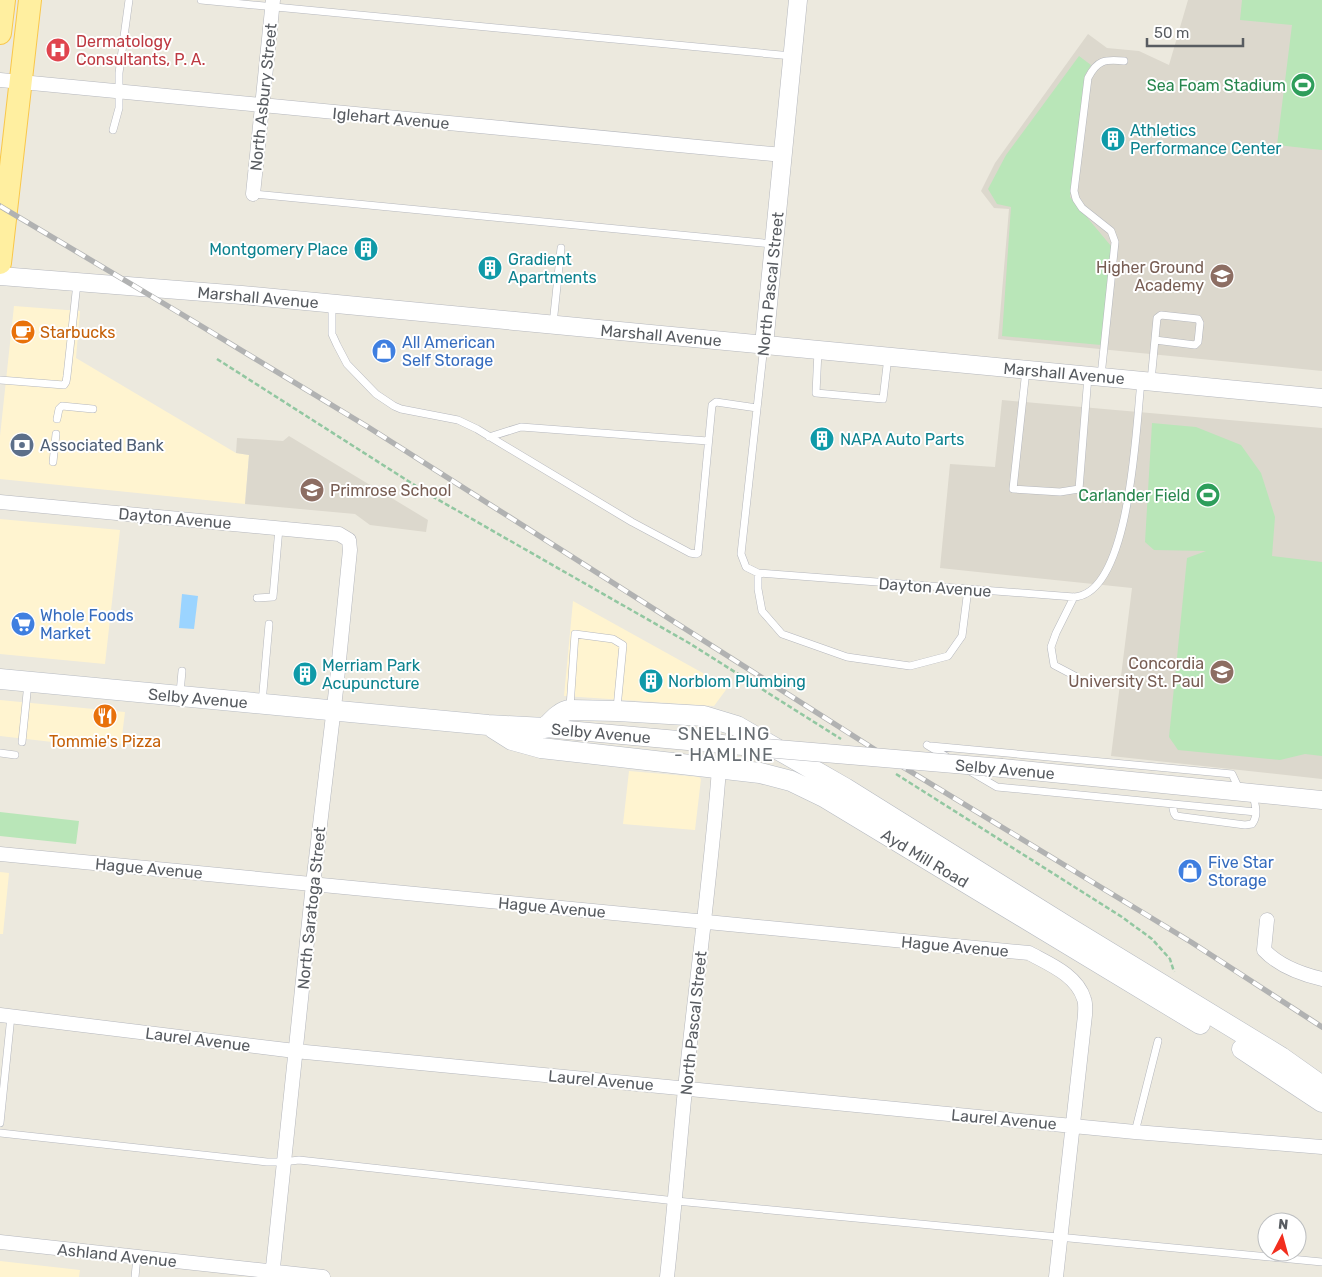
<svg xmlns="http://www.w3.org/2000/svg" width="1322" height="1277" font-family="Rubik,sans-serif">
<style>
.commercial{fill:#fff4d0}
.education{fill:#dcd8cd}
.green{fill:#b9e6b8}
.water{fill:#9bd4ff}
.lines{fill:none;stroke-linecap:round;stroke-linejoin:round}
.service-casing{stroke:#b5b7bd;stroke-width:8}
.minor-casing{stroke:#b5b7bd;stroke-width:15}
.tertiary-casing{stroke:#b5b7bd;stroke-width:19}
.secondary-casing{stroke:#b7bbc2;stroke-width:21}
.primary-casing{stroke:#f9c74a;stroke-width:24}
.path{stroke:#92c7a1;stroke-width:2.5;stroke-dasharray:5 2.5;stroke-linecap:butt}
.service{stroke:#fff;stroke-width:7}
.minor{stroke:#fff;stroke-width:14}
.tertiary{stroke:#fff;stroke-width:18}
.secondary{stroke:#fff;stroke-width:20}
.primary{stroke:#ffefa0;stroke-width:22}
.rail-casing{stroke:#b1b2b2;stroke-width:5.5}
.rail{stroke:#fff;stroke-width:4;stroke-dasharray:11;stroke-linecap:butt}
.tertiary-bridge-casing{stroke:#b5b7bd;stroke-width:19;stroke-linecap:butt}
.tertiary-bridge{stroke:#fff;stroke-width:18}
.labels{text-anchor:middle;stroke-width:4;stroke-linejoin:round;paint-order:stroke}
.health-label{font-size:16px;fill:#be3a42;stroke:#fff;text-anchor:start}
.leisure-label{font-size:16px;fill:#27864d;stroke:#fff;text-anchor:end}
.street-label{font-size:16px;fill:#585c61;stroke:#fff}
.culture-label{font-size:16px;fill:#0d838f;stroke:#fff;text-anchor:start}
.education-label{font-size:16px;fill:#785e54;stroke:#fff;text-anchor:end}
.food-label{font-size:16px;fill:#c56008;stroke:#fff;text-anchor:start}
.shop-label{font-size:16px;fill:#366cbe;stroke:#fff;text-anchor:start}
.service-label{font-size:16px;fill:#4e5e75;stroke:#fff;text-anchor:start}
.neighbourhood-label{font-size:18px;letter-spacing:1px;fill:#686e73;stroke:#fff}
</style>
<rect width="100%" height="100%" fill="#ece9de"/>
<!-- commercial -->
<path class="commercial" d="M 14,306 L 80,311 L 76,358 L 236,453 L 249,455 L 245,504 L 0,479 L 0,436 Z
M 0,519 L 120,530 L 105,664 L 0,654 Z
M 573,601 L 728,687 L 714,706 L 564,696 Z
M 0,700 L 125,712 L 121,744 L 97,741 L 96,747 L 0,736 Z
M 629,771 L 699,777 L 701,779 L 695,830 L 623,824 Z
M 0,872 L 9,873 L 3,934 L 0,934 Z
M 0,1261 L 80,1270 L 79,1277 L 0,1277 Z"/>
<!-- education -->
<path class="education" d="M 1188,0 L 1322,0 L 1322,371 L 998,339 L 1009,209 L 994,208 L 981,191 L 995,163 L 1088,34 L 1107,48 L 1139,51 L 1169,65 Z
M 1002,400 L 1322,428 L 1322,779 L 1111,756 L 1132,588 L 940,568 L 950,464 L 995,467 Z
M 289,436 L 428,520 L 426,532 L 370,525 L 355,514 L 245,504 L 249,455 L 236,453 L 237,438 L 283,441 Z"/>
<!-- green -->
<path class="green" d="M 1242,0 L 1322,0 L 1322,150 L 1277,145 L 1292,25 L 1240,20 Z
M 1079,56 L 1091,65 L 1085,75 L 1070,197 L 1111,246 L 1101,345 L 1002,336 L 1011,207 L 997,204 L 988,189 L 1006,155 Z
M 1152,423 L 1196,427 L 1241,445 L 1261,473 L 1275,517 L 1272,556 L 1322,562 L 1322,756 L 1305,754 L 1280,760 L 1178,750 L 1169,737 L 1187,558 L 1206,551 L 1154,550 L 1145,542 Z
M 0,812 L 79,821 L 76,844 L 0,836 Z"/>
<!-- water -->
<path class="water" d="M 182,594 L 198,596 L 194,629 L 179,628 Z"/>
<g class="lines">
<defs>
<path id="service" d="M 201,0 L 792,56
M 113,130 L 119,108 L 119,73 L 129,0
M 253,194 L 773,244
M 332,304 L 332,334 L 337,345 L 347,364 L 376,394 L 394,406 L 401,409 L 458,420 L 477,429 L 632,522 L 690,553 L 696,554 L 698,553 L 712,405 L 716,402 L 757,408
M 553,324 L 561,248
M 764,345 L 741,554 L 746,567 L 758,573 L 1074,597 C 1131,594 1136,424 1141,382
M 818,351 L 816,393 L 883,399 L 888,357
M 1026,370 L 1013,489 L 1060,492 L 1079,489 L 1088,376
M 1101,376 L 1115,242 L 1111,231 L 1082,208 L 1076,199 L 1074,191 L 1088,78 C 1097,60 1105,59 1124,61
M 0,380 L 64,385 L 66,382 L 67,376 L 77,283
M 1151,381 L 1157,318 L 1161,315 L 1198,319 L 1200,323 L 1198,342 L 1195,345 L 1155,340
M 57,419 L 59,409 L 62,406 L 93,409
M 489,437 L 521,427 L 708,441
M 53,462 L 56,434
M 758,573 L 758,589 L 762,611 L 782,634 L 847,657 L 910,666 L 948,656 L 962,636 L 968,589
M 1074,597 L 1056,633 L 1051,647 L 1054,665 L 1075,676
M 257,598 L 273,597 L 279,528
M 180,693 L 182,671
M 262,703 L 269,624
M 570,707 L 575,634 L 613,639 L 623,645 L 617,708
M 22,742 L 28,683
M 927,745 L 950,759
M 931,746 L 1232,774 L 1239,789
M 0,753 L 15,755
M 968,770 L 997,787 L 1256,812
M 1172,804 L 1174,813 L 1176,816 L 1245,825 L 1252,824 C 1259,815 1255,804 1253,795
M 0,1123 L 11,1016
M 1135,1132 L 1158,1041
M 0,1133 L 267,1162 L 283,1162 L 299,1160 L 676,1201 L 1322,1262
M 135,1277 L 137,1257"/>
<path id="minor" d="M 0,80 L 783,155
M 253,194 L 273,0
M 0,502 L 339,534 L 349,540 L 350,550 L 336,690 L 313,884 L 272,1277
M 0,854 L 1029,953 C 1049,964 1077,975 1084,999 C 1086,1004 1085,1010 1085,1015 L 1056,1277
M 1267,920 L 1264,950 C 1279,966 1301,974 1322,979
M 0,1015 L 295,1051 L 1135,1132 L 1322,1147
M 0,1242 L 323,1277
M 667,1277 C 674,1214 679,1152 685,1089 C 696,982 711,876 719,769"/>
<path id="tertiary" d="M 0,276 L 242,295 L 1322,398
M 764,345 L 798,0
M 545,728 L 765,748
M 1002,768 L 1322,800"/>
<path id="secondary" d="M 0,679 L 488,725 L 545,728 C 552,721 560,711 570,710 L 617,711 L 704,716 L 737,726 L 845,788 L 1071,929 L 1281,1057 L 1322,1086
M 493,728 L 512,740 L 541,748 L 760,773 L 791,781 L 824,797 L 1200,1024
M 1242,1049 L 1322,1102"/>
<path id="primary" d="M 0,33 L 4,0
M 0,263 L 30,0"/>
</defs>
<!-- service casing -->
<use href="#service" class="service-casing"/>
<!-- minor casing -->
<use href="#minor" class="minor-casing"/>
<!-- tertiary casing -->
<use href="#tertiary" class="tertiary-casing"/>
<!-- secondary casing -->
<use href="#secondary" class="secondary-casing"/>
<!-- primary casing -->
<use href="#primary" class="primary-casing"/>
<!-- path -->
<path class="path" d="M 217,359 L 430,495 L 689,643 L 841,739
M 896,774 L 1122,917 L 1152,939 L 1170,959 L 1174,972"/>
<!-- service -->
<use href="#service" class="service"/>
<!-- minor -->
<use href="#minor" class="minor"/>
<!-- tertiary -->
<use href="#tertiary" class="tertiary"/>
<!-- secondary -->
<use href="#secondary" class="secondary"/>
<!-- primary -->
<use href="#primary" class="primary"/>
<defs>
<path id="rail" d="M 0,206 L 183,315 L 368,427 L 885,756 L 1191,942 L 1322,1027"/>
</defs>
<!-- rail casing -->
<use href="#rail" class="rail-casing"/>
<!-- rail -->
<use href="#rail" class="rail"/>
<defs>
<path id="tertiary-bridge" d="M 765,748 L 1002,768"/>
</defs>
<!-- tertiary-bridge casing -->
<use href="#tertiary-bridge" class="tertiary-bridge-casing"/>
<!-- tertiary-bridge -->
<use href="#tertiary-bridge" class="tertiary-bridge"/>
</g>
<!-- icons -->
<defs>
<symbol id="hospital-disc" viewBox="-11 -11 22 22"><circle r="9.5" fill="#e0444e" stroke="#fff"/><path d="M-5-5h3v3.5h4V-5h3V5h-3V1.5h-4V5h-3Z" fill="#fff"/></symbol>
<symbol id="stadium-disc" viewBox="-11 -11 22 22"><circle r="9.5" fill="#2e9e5b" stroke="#fff"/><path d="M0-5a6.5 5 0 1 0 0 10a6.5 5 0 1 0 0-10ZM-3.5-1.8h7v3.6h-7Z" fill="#fff"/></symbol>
<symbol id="building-disc" viewBox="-11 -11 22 22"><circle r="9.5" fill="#0f9aa8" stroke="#fff"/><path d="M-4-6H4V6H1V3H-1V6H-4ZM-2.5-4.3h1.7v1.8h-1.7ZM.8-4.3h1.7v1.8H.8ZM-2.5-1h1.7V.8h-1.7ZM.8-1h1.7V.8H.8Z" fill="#fff"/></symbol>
<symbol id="school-disc" viewBox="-11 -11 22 22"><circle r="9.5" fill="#8d6e63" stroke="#fff"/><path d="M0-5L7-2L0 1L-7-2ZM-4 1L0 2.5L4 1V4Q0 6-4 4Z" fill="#fff"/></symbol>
<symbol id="cafe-disc" viewBox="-11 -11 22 22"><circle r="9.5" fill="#e8710a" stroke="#fff"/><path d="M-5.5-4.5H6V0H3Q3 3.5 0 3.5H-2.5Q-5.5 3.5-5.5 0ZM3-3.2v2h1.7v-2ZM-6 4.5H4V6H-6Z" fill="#fff"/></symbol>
<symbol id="shop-disc" viewBox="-11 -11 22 22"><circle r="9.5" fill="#3f7fe0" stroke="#fff"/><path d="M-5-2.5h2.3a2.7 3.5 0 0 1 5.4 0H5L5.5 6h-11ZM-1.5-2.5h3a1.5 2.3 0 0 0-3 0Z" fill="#fff"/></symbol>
<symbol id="bank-disc" viewBox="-11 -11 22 22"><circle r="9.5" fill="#5c6f8a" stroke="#fff"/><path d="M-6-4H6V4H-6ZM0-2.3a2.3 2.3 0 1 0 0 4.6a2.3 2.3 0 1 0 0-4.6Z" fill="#fff"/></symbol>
<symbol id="supermarket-disc" viewBox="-11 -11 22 22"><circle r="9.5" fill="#3f7fe0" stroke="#fff"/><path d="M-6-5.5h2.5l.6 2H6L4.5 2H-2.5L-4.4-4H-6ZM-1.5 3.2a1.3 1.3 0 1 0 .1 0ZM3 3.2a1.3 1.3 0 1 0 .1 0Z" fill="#fff"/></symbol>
<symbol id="university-disc" viewBox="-11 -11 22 22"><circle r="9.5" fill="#8d6e63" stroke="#fff"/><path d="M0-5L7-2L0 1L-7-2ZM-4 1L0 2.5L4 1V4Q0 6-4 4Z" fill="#fff"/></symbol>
<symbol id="restaurant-disc" viewBox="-11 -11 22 22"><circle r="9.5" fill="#e8710a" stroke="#fff"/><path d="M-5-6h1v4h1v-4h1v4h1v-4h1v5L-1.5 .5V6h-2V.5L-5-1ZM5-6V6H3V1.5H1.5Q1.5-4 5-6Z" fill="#fff"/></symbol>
</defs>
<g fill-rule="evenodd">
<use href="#hospital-disc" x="44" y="36" width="28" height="28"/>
<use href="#stadium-disc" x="1289" y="71" width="28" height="28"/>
<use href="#building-disc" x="1099" y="125" width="28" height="28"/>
<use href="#building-disc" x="352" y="235" width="28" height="28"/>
<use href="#building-disc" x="476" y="254" width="28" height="28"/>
<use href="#school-disc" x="1208" y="262" width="28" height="28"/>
<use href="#cafe-disc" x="9" y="318" width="28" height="28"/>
<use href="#shop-disc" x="370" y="337" width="28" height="28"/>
<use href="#building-disc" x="808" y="425" width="28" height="28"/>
<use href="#bank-disc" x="8" y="431" width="28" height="28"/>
<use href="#school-disc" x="298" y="476" width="28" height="28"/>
<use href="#stadium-disc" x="1194" y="481" width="28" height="28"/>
<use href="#supermarket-disc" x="9" y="610" width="28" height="28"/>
<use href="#university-disc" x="1208" y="658" width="28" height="28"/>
<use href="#building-disc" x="291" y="660" width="28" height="28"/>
<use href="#building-disc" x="637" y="667" width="28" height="28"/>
<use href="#restaurant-disc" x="91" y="702" width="28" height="28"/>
<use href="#shop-disc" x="1176" y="857" width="28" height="28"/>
</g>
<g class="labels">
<!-- health labels -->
<g class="health-label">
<text x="76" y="47">Dermatology<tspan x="76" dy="18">Consultants, P. A.</tspan></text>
</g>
<!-- leisure labels -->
<g class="leisure-label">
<text x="1286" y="91">Sea Foam Stadium</text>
<text x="1190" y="501">Carlander Field</text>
</g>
<!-- street labels -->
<g class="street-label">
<text transform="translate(263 97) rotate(-84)" y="6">North Asbury Street</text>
<text transform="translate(391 118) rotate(5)" y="6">Iglehart Avenue</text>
<text transform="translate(770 284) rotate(-84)" y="6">North Pascal Street</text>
<text transform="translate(258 297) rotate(5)" y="6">Marshall Avenue</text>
<text transform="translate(661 335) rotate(5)" y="6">Marshall Avenue</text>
<text transform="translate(1064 373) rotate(5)" y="6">Marshall Avenue</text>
<text transform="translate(175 518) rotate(5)" y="6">Dayton Avenue</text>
<text transform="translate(935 587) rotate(4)" y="6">Dayton Avenue</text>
<text transform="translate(198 698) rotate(5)" y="6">Selby Avenue</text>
<text transform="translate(601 733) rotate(5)" y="6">Selby Avenue</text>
<text transform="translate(1005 769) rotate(5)" y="6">Selby Avenue</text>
<text transform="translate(925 858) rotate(31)" y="6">Ayd Mill Road</text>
<text transform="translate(149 868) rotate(5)" y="6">Hague Avenue</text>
<text transform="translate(552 907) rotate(5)" y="6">Hague Avenue</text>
<text transform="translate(311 908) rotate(-84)" y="6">North Saratoga Street</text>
<text transform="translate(955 946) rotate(5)" y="6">Hague Avenue</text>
<text transform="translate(693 1023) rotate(-84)" y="6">North Pascal Street</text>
<text transform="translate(198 1039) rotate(7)" y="6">Laurel Avenue</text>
<text transform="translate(601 1080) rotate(5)" y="6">Laurel Avenue</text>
<text transform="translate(1004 1119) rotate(5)" y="6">Laurel Avenue</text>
<text transform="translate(117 1255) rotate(6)" y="6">Ashland Avenue</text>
</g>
<!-- culture labels -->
<g class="culture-label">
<text x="1130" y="136">Athletics<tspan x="1130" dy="18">Performance Center</tspan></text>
<text x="348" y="255" text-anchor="end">Montgomery Place</text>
<text x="508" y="265">Gradient<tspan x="508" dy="18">Apartments</tspan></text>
<text x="840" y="445">NAPA Auto Parts</text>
<text x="322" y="671">Merriam Park<tspan x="322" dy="18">Acupuncture</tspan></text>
<text x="668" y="687">Norblom Plumbing</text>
</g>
<!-- education labels -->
<g class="education-label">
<text x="1204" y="273">Higher Ground<tspan x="1204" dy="18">Academy</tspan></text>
<text x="330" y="496" text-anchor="start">Primrose School</text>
<text x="1204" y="669">Concordia<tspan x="1204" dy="18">University St. Paul</tspan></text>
</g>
<!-- food labels -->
<g class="food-label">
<text x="40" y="338">Starbucks</text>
<text x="105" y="747" text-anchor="middle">Tommie's Pizza</text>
</g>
<!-- shop labels -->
<g class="shop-label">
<text x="402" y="348">All American<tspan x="402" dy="18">Self Storage</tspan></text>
<text x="40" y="621">Whole Foods<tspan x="40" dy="18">Market</tspan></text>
<text x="1208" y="868">Five Star<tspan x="1208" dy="18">Storage</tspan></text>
</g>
<!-- service labels -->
<g class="service-label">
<text x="40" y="451">Associated Bank</text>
</g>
<!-- neighbourhood labels -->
<g class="neighbourhood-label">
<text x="724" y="740">SNELLING<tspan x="724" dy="21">- HAMLINE</tspan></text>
</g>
</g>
<!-- north arrow -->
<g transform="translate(1282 1237) rotate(6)"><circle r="24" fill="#ffffff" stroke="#bcbec0"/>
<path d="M0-4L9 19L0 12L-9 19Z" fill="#f22e1e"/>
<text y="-8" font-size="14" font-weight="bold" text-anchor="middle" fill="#585c61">N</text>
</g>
<!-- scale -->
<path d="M1147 38v8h96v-8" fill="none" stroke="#585c61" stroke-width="2.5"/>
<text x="1154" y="38" font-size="15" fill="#585c61" stroke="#ffffff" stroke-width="4" paint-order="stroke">50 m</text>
</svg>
